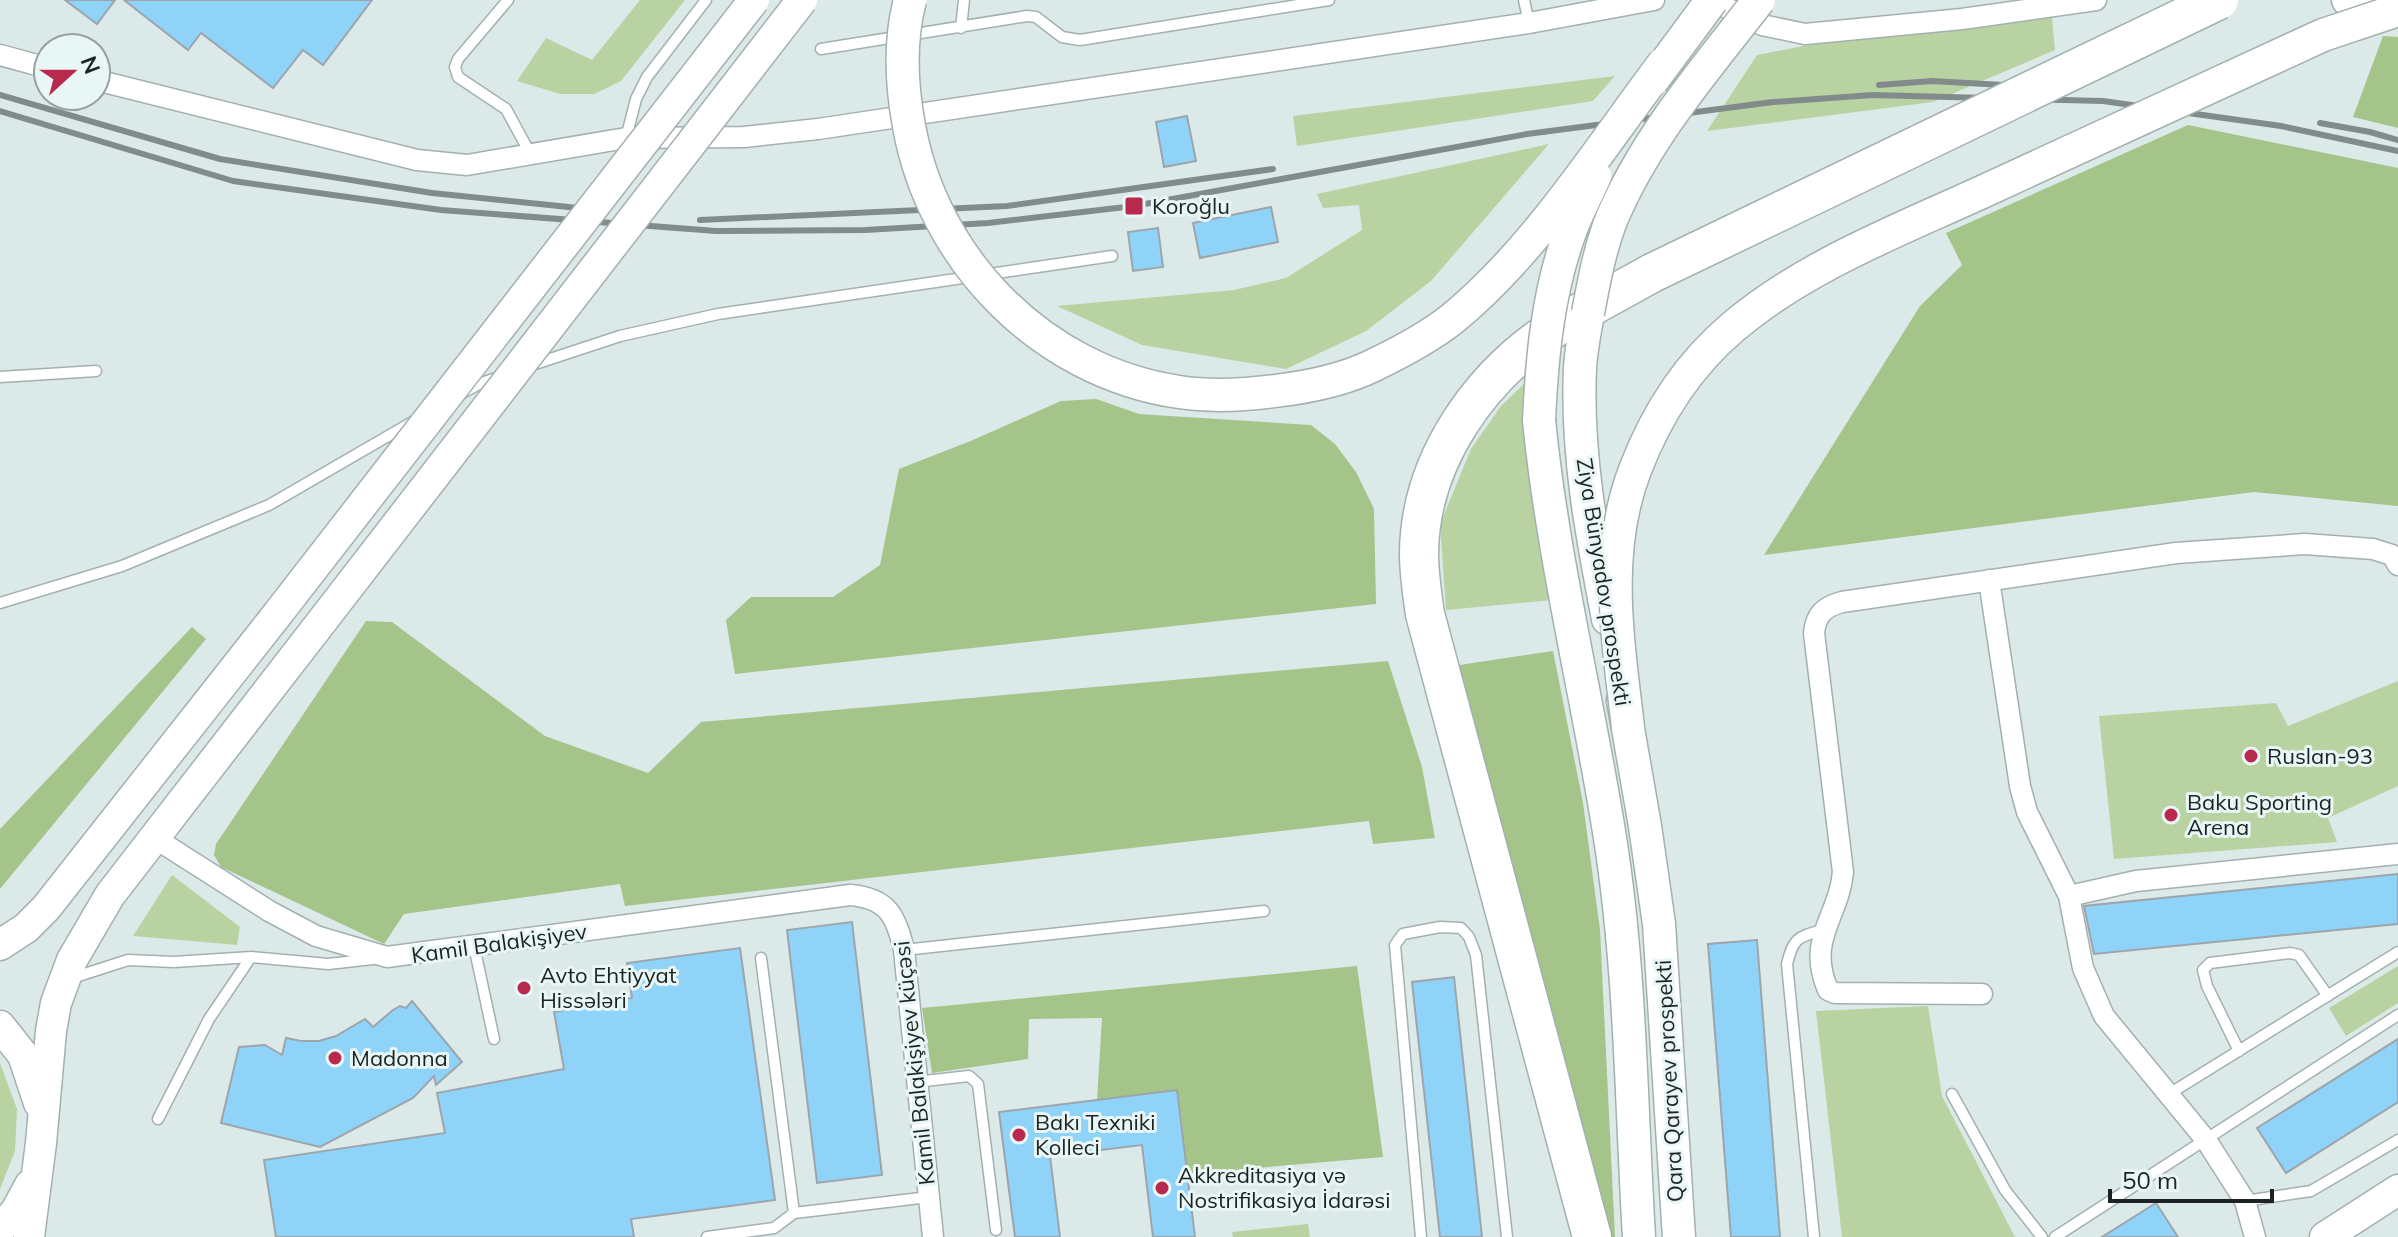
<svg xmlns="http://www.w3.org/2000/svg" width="2398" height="1237" font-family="Mulish,sans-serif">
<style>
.green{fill:#b8d3a1}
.forest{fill:#a4c48a}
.building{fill:#90d3f9;stroke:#9ca5ab;stroke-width:2}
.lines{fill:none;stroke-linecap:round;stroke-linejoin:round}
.lane-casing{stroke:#a3b0b0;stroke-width:13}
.street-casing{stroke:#a3b0b0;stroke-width:23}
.secondary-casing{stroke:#a3b0b0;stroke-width:33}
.primary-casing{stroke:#a3b0b0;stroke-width:35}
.highway-casing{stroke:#a3b0b0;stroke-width:41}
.lane{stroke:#fff;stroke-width:10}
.street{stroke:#fff;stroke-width:20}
.secondary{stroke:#fff;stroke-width:30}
.primary{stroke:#fff;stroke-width:32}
.highway{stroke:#fff;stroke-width:38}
.rail{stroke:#828b8b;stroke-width:6}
.secondary-bridge-casing{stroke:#a3b0b0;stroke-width:33;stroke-linecap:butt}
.primary-bridge-casing{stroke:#a3b0b0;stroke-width:35;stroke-linecap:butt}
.highway-bridge-casing{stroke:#a3b0b0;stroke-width:41;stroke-linecap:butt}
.secondary-bridge{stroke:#fff;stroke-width:30}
.primary-bridge{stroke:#fff;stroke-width:32}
.highway-bridge{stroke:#fff;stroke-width:38}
.poi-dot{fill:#b9294e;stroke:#e9f6f6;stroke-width:3}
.labels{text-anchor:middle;stroke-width:6;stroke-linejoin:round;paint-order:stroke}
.poi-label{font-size:22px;fill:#1d2222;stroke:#e9f6f6;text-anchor:start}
.street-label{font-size:22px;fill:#1d2222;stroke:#e9f6f6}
</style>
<rect width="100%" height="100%" fill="#dce9e9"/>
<!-- green -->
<path class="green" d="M 640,0 L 685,0 L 621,81 L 594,94 L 560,94 L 517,81 L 546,38 L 592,60 Z
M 2052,17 L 2055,50 L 1933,102 L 1707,131 L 1757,55 L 1813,44 Z
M 1615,76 L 1593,101 L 1297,146 L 1293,116 Z
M 1549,144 L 1431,281 L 1366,331 L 1286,369 L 1142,345 L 1057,306 L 1234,290 L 1286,278 L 1362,230 L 1359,205 L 1323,208 L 1317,194 Z
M 1525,383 L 1527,460 L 1552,600 L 1446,610 L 1440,524 L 1471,449 L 1501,406 Z
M 2398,681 L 2398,786 L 2328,818 L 2337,842 L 2114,859 L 2099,716 L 2276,703 L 2288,726 Z
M 172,875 L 240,927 L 237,945 L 133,936 Z
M 2398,966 L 2398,1003 L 2346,1036 L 2329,1008 Z
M 1928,1006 L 1942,1096 L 2015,1237 L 1842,1237 L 1816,1011 Z
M 0,1063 L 17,1109 L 15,1151 L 0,1189 Z
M 1308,1224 L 1310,1237 L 1233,1237 L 1232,1232 Z"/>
<!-- forest -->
<path class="forest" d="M 2383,36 L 2398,37 L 2398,128 L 2353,117 Z
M 2188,125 L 2398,168 L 2398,506 L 2254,492 L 1764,555 L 1920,306 L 1962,265 L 1946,233 Z
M 1096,399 L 1139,414 L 1311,425 L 1335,444 L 1356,472 L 1374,509 L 1376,604 L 735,674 L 726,620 L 751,597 L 833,597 L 880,565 L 899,469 L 973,440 L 1061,401 Z
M 366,621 L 392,622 L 545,736 L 648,773 L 701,722 L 1388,661 L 1422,767 L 1435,838 L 1373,844 L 1369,821 L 625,906 L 620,884 L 404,914 L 384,944 L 221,867 L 214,855 L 216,844 Z
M 192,627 L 206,639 L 0,889 L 0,829 Z
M 1553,651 L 1583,803 L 1600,930 L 1615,1237 L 1609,1237 L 1453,666 Z
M 1357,966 L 1383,1157 L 1187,1174 L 1177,1090 L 1097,1100 L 1102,1018 L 1029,1019 L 1028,1059 L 932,1073 L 922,1008 Z"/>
<!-- building -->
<path class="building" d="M 65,0 L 115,0 L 97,24 Z
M 124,0 L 372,0 L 323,65 L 303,50 L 273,88 L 201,33 L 188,50 Z
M 1187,116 L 1196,161 L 1164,167 L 1156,122 Z
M 1271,207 L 1278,242 L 1200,258 L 1193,223 Z
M 1158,228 L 1163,267 L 1133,271 L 1128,232 Z
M 2398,874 L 2398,924 L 2094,954 L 2084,906 Z
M 852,922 L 882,1175 L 817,1183 L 787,930 Z
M 1757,940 L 1780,1237 L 1731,1237 L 1708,944 Z
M 740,948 L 775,1200 L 631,1219 L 634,1237 L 276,1237 L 264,1160 L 445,1133 L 437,1093 L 564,1069 L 554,1012 L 632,998 L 627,963 Z
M 1454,977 L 1482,1237 L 1440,1237 L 1412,982 Z
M 412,1001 L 462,1062 L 436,1085 L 434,1076 L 413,1098 L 320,1147 L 221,1123 L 239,1047 L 265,1045 L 282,1055 L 286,1038 L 301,1041 L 319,1041 L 336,1036 L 365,1019 L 373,1027 L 393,1010 L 400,1006 L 406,1008 Z
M 2398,1039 L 2398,1102 L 2286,1173 L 2257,1128 Z
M 1177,1090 L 1195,1237 L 1153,1237 L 1142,1145 L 1050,1156 L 1060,1237 L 1015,1237 L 999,1112 Z
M 2156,1203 L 2178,1237 L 2102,1237 Z"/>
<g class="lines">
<defs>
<path id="lane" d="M 508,0 L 458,59 L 455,67 L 458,77 L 506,109 L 531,155
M 1524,0 L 1529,23
M 961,28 L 964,0
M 821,49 L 1027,16 L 1036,17 L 1062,37 L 1080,40 L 1329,0
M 626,138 L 636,99 L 647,77 L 706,0
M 529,366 L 620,336 L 718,314 L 1112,256
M 0,377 L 96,371
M 462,393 L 479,384 L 502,376
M 0,603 L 122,566 L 269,505 L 414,421
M 474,946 L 494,1039
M 904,950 L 1264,911
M 761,958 L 794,1213
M 69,979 L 128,960 L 174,962 L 251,957 L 328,964 L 373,959
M 2239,1051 L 2207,986 L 2203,970 L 2210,963 L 2290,953 L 2299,955 L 2328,996
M 916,1082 L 969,1076 L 978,1084 L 996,1230
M 1952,1094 L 2005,1190 L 2042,1237
M 2169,1094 L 2398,952
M 158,1119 L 209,1019 L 251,957
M 2245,1201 L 2311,1191 L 2398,1140
M 707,1237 L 774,1228 L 794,1213 L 929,1197
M 1421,1237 L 1395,945 L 1403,934 L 1440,927 L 1461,928 L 1469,937 L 1476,955 L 1507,1237
M 1814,1237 L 1787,964 C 1793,938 1798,937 1822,930
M 2055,1237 L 2398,1015"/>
<path id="street" d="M 1710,0 L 1762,25 L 1805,34 L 1962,19 L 2096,0
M 0,55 L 48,68
M 96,80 L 417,160 L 467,165 L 626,138 L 744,137 L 818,129 L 1529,23 L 1654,0
M 1989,580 L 2020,786 L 2027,812 L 2069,896 L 2083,968 L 2104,1016 L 2206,1140 L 2245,1201 L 2255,1237
M 153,837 L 269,911 L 316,936 L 387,957 L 850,895 C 887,898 896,915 904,950 L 933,1237
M 2069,896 L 2136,881 L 2398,854
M 1982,994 L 1835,993 L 1828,990 C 1806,939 1839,917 1843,872 L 1814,633 C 1816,614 1824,607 1842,602 L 2176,553 L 2305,544 L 2373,549 L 2392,555 L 2398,565"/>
<path id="secondary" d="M 2347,0 L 2398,10
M 0,945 L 26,928 L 46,908 L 276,616
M 0,1026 L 23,1055 L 39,1103
M 0,1229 L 16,1211 L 30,1185
M 29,1237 L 41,1143 L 51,1031 L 56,1003 L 72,960 L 110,895 L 316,629
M 2325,1237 L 2398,1190"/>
<path id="primary" d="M 1588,313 C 1585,331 1581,350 1580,368 C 1576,453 1592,536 1608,619
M 1539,420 C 1553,561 1588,698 1610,838 C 1631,971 1631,1104 1639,1237
M 1623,700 L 1645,826 L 1659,924 L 1679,1237"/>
<path id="highway" d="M 1592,1237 L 1425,614 C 1422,594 1419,573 1419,553 C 1420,460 1480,376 1556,327 C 1587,308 1620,291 1652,273"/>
</defs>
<!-- lane casing -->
<use href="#lane" class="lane-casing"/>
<!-- street casing -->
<use href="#street" class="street-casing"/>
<!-- secondary casing -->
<use href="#secondary" class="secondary-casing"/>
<!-- primary casing -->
<use href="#primary" class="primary-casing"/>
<!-- highway casing -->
<use href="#highway" class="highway-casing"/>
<!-- lane -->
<use href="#lane" class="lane"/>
<!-- street -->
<use href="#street" class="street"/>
<!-- secondary -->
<use href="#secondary" class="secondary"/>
<!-- primary -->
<use href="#primary" class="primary"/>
<!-- highway -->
<use href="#highway" class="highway"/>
<!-- rail -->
<path class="rail" d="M 1879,85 L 1932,81 L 2038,87
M 0,95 L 220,159 L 432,193 L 588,209
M 0,111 L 233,181 L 441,210 L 716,231 L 865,230 L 988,223 L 1134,206 L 1527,134 L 1773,102 L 1873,95 L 2103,101 L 2281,126 L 2398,151
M 2320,123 L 2370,132 L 2398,140
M 700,220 L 1007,206 L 1273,169"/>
<defs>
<path id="secondary-bridge" d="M 276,616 L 754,0
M 316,629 L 802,0"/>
<path id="primary-bridge" d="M 910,0 C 899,42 901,83 909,126 C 933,260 1042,372 1179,392 C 1211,397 1244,395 1275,391 C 1309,387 1344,380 1374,365 C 1401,352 1429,337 1452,319 C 1536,250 1599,149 1664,63
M 1652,81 L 1712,0
M 1588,313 C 1594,281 1600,248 1612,218 C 1647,136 1705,70 1759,0
M 1539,420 C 1542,356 1548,292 1570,232 C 1577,213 1587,194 1595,176
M 1628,727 C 1618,641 1603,553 1635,470 C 1656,415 1688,365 1733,327 C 1805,266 1897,231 1982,192 C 2096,140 2210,88 2323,35 L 2398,10"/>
<path id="highway-bridge" d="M 1652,273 L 2219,0"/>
</defs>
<!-- secondary-bridge casing -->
<use href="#secondary-bridge" class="secondary-bridge-casing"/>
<!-- primary-bridge casing -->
<use href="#primary-bridge" class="primary-bridge-casing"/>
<!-- highway-bridge casing -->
<use href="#highway-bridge" class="highway-bridge-casing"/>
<!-- secondary-bridge -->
<use href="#secondary-bridge" class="secondary-bridge"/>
<!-- primary-bridge -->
<use href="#primary-bridge" class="primary-bridge"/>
<!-- highway-bridge -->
<use href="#highway-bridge" class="highway-bridge"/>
</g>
<!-- markers -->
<g class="poi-dot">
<rect x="1124" y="196" width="20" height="20" rx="4"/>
<circle cx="2251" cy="756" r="8"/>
<circle cx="2171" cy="815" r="8"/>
<circle cx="524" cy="988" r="8"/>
<circle cx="335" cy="1058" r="8"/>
<circle cx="1019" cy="1135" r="8"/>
<circle cx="1162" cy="1188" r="8"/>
</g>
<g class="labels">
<!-- poi labels -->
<g class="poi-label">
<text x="1152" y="214">Koroğlu</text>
<text x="2267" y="764">Ruslan-93</text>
<text x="2187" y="810">Baku Sporting<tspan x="2187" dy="25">Arena</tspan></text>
<text x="540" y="983">Avto Ehtiyyat<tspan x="540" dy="25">Hissәlәri</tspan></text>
<text x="351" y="1066">Madonna</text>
<text x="1035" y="1130">Bakı Texniki<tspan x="1035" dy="25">Kolleci</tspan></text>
<text x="1178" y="1183">Akkreditasiya və<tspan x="1178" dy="25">Nostrifikasiya İdarəsi</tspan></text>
</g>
<!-- street labels -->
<g class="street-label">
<text transform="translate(1604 582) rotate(81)" y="8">Ziya Bünyadov prospekti</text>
<text transform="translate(499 943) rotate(-8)" y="8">Kamil Balakişiyev</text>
<text transform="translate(914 1063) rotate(-96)" y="8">Kamil Balakişiyev küçəsi</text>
<text transform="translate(1669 1081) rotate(-93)" y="8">Qara Qarayev prospekti</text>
</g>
</g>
<!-- north arrow -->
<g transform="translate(72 72) rotate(69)"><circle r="38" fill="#e9f6f6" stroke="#97a1a1" stroke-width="2"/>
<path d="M0-6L14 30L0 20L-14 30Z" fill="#b9294e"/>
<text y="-12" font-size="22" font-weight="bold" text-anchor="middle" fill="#1d2222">N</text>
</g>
<!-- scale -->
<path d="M2110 1189v12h162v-12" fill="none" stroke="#1d2222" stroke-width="4"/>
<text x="2122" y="1189" font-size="24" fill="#1d2222" stroke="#e9f6f6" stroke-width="6" paint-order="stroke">50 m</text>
</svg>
